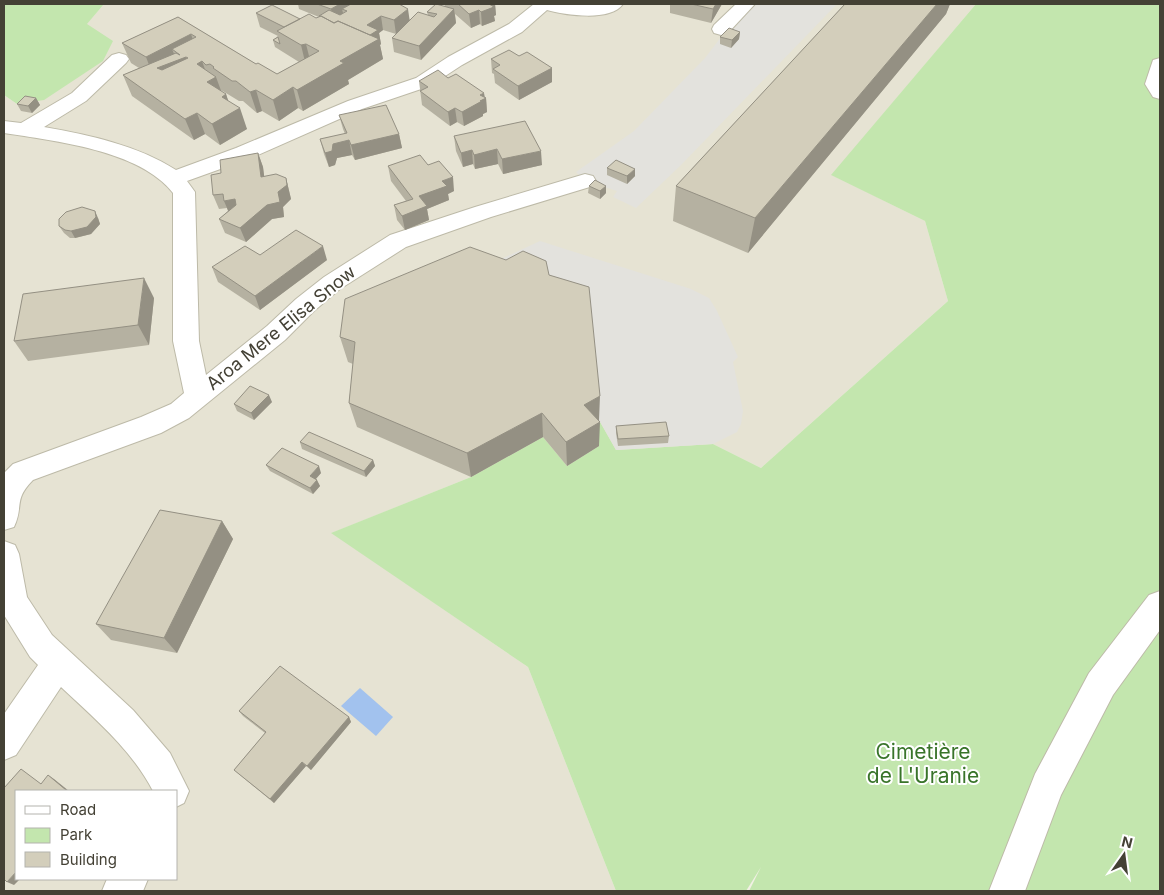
<svg xmlns="http://www.w3.org/2000/svg" width="1164" height="895" font-family="Inter,sans-serif">
<style>
.residential{fill:#e6e3d3;fill-rule:evenodd}
.green{fill:#c3e6ae}
.parking{fill:#e3e2dd}
.water{fill:#a2c2ee}
.lines{fill:none;stroke-linecap:round;stroke-linejoin:round}
.minor-casing{stroke:#bdbaa8;stroke-width:2}
.minor{fill:#fff;fill-rule:evenodd}
.wall{fill:#b5b1a1}
.shaded-wall{fill:#949083;fill-rule:evenodd}
.building{fill:#d3cebb;stroke:#949083;fill-rule:evenodd}
.labels{text-anchor:middle;stroke-width:4;stroke-linejoin:round;paint-order:stroke}
.street-label{font-size:18px;fill:#444135;stroke:#fff}
.near-park-label{font-size:21px;fill:#39742a;stroke:#fff}
</style>
<rect width="100%" height="100%" fill="#f2f0e5"/>
<!-- residential -->
<path class="residential" d="M 104,4 L 976,4 L 832,175 L 925,221 L 948,301 L 761,468 L 713,444 L 616,450 L 599,446 L 567,466 L 471,477 L 332,533 L 528,667 L 616,891 L 4,891 L 4,95 L 17,104 ZM 16,791 L 176,791 L 176,879 L 16,879 Z"/>
<!-- green -->
<path class="green" d="M 4,4 L 104,4 L 87,24 L 113,41 L 103,61 L 44,100 L 17,104 L 4,95 Z
M 976,4 L 1160,4 L 1160,891 L 749,891 L 761,867 L 746,891 L 616,891 L 528,667 L 331,533 L 471,477 L 543,437 L 567,466 L 599,446 L 584,430 L 599,420 L 616,450 L 713,444 L 761,468 L 948,301 L 925,221 L 831,175 Z"/>
<!-- parking -->
<path class="parking" d="M 756,4 L 837,4 L 681,165 L 636,208 L 613,197 L 617,191 L 585,181 L 576,172 L 634,131 L 705,58 L 728,28 Z
M 540,241 L 691,289 L 709,298 L 717,311 L 738,357 L 733,362 L 743,411 L 741,424 L 737,432 L 713,444 L 616,450 L 599,420 L 434,262 L 503,258 Z"/>
<!-- water -->
<path class="water" d="M 360,688 L 393,717 L 376,736 L 341,706 Z"/>
<g class="lines">
<defs>
<path id="minor" d="M 534,4 L 623,4 C 611,22 565,15 547,10 L 522,32 L 462,65 L 430,86 L 362,109 L 251,158 L 187,181 L 195,192 L 199,341 L 206,375 L 267,326 L 296,299 L 324,277 L 390,235 L 475,207 L 585,174 L 593,176 L 596,181 L 593,186 L 491,217 L 406,247 L 340,289 L 314,311 L 285,340 L 189,418 L 161,433 L 33,480 C 13,500 24,506 14,527 L 4,530 L 4,473 L 13,464 L 141,417 L 171,404 L 184,393 L 173,341 L 173,193 C 140,150 54,141 4,133 L 4,121 L 21,123 L 72,93 L 112,55 L 119,53 L 126,55 L 129,59 L 126,63 L 86,101 L 44,127 C 89,135 137,145 176,170 L 236,148 L 348,101 L 416,78 L 448,57 L 509,24 Z
M 736,4 L 755,4 L 728,33 L 721,35 L 714,33 L 712,29 L 714,25 Z
M 1160,58 L 1160,99 L 1153,97 L 1145,84 L 1153,60 Z
M 4,541 L 15,545 L 19,554 L 27,597 L 52,635 L 133,710 L 170,753 L 189,791 L 184,803 L 176,807 L 176,791 L 153,791 C 132,750 94,718 61,687 L 16,755 L 4,760 L 4,714 L 38,665 L 30,657 L 4,615 Z
M 1160,591 L 1160,630 L 1113,695 L 1061,795 L 1025,891 L 989,891 L 1035,774 L 1089,673 L 1149,595 Z
M 107,879 L 148,879 L 143,891 L 102,891 Z"/>
</defs>
<!-- minor casing -->
<use href="#minor" class="minor-casing"/>
<!-- minor -->
<use href="#minor" class="minor"/>
</g>
<!-- wall -->
<path class="wall" d="M 298,4 L 399,4 L 410,20 L 428,15 L 427,12 L 445,6 L 444,4 L 495,4 L 496,15 L 494,16 L 495,21 L 482,26 L 480,24 L 471,28 L 455,14 L 456,23 L 421,60 L 394,52 L 392,38 L 396,34 L 383,30 L 379,33 L 381,44 L 380,45 L 383,59 L 348,80 L 349,84 L 303,111 L 298,108 L 279,121 L 262,111 L 257,113 L 243,101 L 239,101 L 221,90 L 222,92 L 226,94 L 228,101 L 247,129 L 220,145 L 205,134 L 194,140 L 132,96 L 123,75 L 139,68 L 131,63 L 122,43 L 178,17 L 256,64 L 277,74 L 299,62 L 275,47 L 273,40 L 278,36 L 260,27 L 256,13 L 300,19 L 316,18 L 319,17 L 299,9 Z
M 670,4 L 722,4 L 711,23 L 670,13 Z
M 845,4 L 950,4 L 946,14 L 748,253 L 673,221 L 676,186 Z
M 740,32 L 739,39 L 731,48 L 720,44 L 720,37 Z
M 519,56 L 552,68 L 552,82 L 519,100 L 495,83 L 494,74 L 492,73 L 491,59 Z
M 448,78 L 486,98 L 487,112 L 483,114 L 483,116 L 464,126 L 457,122 L 450,126 L 422,105 L 419,81 Z
M 36,98 L 40,105 L 32,113 L 21,111 L 17,104 Z
M 339,115 L 399,134 L 402,148 L 355,160 L 352,155 L 337,158 L 335,165 L 329,167 L 324,154 L 320,139 L 345,134 L 343,129 Z
M 454,136 L 542,165 L 503,174 L 498,164 L 475,169 L 473,164 L 463,167 L 456,151 Z
M 258,153 L 263,167 L 264,176 L 286,178 L 291,199 L 283,207 L 284,217 L 272,219 L 246,242 L 225,233 L 219,219 L 228,211 L 227,208 L 219,209 L 213,195 Z
M 428,165 L 454,191 L 448,194 L 449,200 L 427,209 L 429,220 L 405,230 L 397,220 L 394,205 L 406,201 L 391,181 L 388,166 Z
M 607,168 L 635,176 L 627,184 L 607,175 Z
M 589,186 L 606,186 L 606,193 L 600,199 L 588,193 Z
M 98,218 L 100,224 L 91,234 L 75,238 L 70,238 L 64,233 L 59,226 Z
M 260,255 L 327,260 L 260,310 L 218,282 L 212,267 Z
M 549,275 L 599,420 L 599,446 L 567,466 L 543,437 L 471,477 L 357,427 L 349,403 L 353,364 L 348,362 L 340,337 Z
M 154,298 L 149,345 L 28,361 L 14,341 Z
M 272,402 L 254,420 L 237,411 L 234,404 Z
M 616,426 L 669,436 L 668,443 L 618,446 L 616,433 Z
M 300,442 L 373,460 L 375,466 L 366,477 L 302,449 Z
M 266,465 L 321,473 L 316,479 L 320,486 L 313,494 L 270,471 Z
M 222,521 L 233,539 L 177,653 L 111,640 L 96,624 Z
M 239,711 L 349,717 L 351,722 L 311,770 L 306,766 L 274,803 L 234,770 L 265,733 L 243,716 Z"/>
<!-- shaded-wall -->
<path class="shaded-wall" d="M 340,4 L 361,4 L 347,11 L 342,9 L 344,17 L 334,23 L 331,9 Z
M 489,4 L 495,4 L 496,15 L 494,16 L 495,21 L 482,26 L 481,12 Z
M 716,4 L 722,4 L 711,23 L 713,9 Z
M 937,4 L 950,4 L 946,14 L 748,253 L 755,218 Z
M 408,9 L 410,23 L 396,34 L 394,20 Z
M 454,9 L 456,23 L 421,60 L 419,46 Z
M 479,10 L 480,24 L 471,28 L 469,14 Z
M 381,16 L 383,30 L 379,33 L 381,44 L 380,45 L 383,59 L 348,80 L 349,84 L 303,111 L 297,90 L 340,61 L 367,25 Z
M 740,32 L 739,39 L 731,48 L 732,40 Z
M 191,34 L 198,55 L 186,57 L 194,78 L 154,78 L 146,57 ZM 172,49 L 180,55 L 177,61 Z
M 306,44 L 311,64 L 306,66 L 301,45 Z
M 202,61 L 209,81 L 216,77 L 223,96 L 226,94 L 232,112 L 240,108 L 247,129 L 220,145 L 212,124 L 215,103 L 197,64 Z
M 552,68 L 552,82 L 519,100 L 518,86 Z
M 293,87 L 298,108 L 279,121 L 273,100 Z
M 256,90 L 262,111 L 257,113 L 250,92 Z
M 484,93 L 485,98 L 486,98 L 487,112 L 483,114 L 483,116 L 464,126 L 462,112 L 480,95 Z
M 36,98 L 40,105 L 32,113 L 28,106 Z
M 455,108 L 457,122 L 450,126 L 448,112 Z
M 197,113 L 205,134 L 194,140 L 185,119 Z
M 399,134 L 402,148 L 355,160 L 351,145 Z
M 349,140 L 352,155 L 337,158 L 335,165 L 329,167 L 325,153 L 333,144 Z
M 497,149 L 498,164 L 475,169 L 474,155 Z
M 472,150 L 473,164 L 463,167 L 461,153 Z
M 541,151 L 542,165 L 503,174 L 502,159 Z
M 258,153 L 263,167 L 266,191 L 261,177 Z
M 635,169 L 635,176 L 627,184 L 627,176 Z
M 453,177 L 454,191 L 448,194 L 449,200 L 427,209 L 429,220 L 405,230 L 402,216 L 419,196 L 442,181 Z
M 286,178 L 291,199 L 283,207 L 284,217 L 272,219 L 246,242 L 240,228 L 278,192 Z
M 606,186 L 606,193 L 600,199 L 600,191 Z
M 235,199 L 240,213 L 230,215 L 224,201 Z
M 95,211 L 98,218 L 100,224 L 91,234 L 75,238 L 71,231 Z
M 323,246 L 327,260 L 260,310 L 255,296 Z
M 144,278 L 154,298 L 149,345 L 138,325 Z
M 269,395 L 272,402 L 254,420 L 251,413 Z
M 600,396 L 599,420 L 584,430 L 584,405 Z
M 542,413 L 543,437 L 471,477 L 467,453 Z
M 600,422 L 599,446 L 567,466 L 566,442 Z
M 373,460 L 375,466 L 366,477 L 364,471 Z
M 319,466 L 321,473 L 313,482 L 310,476 Z
M 317,480 L 320,486 L 313,494 L 310,488 Z
M 222,521 L 233,539 L 177,653 L 164,638 Z
M 349,717 L 351,722 L 311,770 L 307,766 Z
M 302,762 L 306,766 L 274,803 L 270,799 Z
M 48,775 L 54,779 L 69,791 L 65,791 Z
M 16,872 L 16,879 L 20,879 L 14,885 L 7,882 Z"/>
<!-- building -->
<path class="building" d="M 317,4 L 340,4 L 331,9 Z
M 351,4 L 399,4 L 408,9 L 394,20 L 381,16 L 367,25 L 378,30 L 370,35 L 338,21 L 334,23 L 321,16 L 319,16 L 329,10 L 340,15 L 347,11 L 342,9 Z
M 436,4 L 454,9 L 419,46 L 392,38 L 418,12 L 434,17 L 437,14 L 427,12 Z
M 458,4 L 489,4 L 494,7 L 481,12 L 479,10 L 469,14 Z
M 691,4 L 716,4 L 713,9 Z
M 845,4 L 937,4 L 755,218 L 676,186 Z
M 272,5 L 300,19 L 284,27 L 256,13 Z
M 309,14 L 316,18 L 321,16 L 334,23 L 338,21 L 379,39 L 340,61 L 344,63 L 297,90 L 293,87 L 273,100 L 256,90 L 250,92 L 236,81 L 232,81 L 213,68 L 214,67 L 210,64 L 206,65 L 202,61 L 197,64 L 216,77 L 207,82 L 226,94 L 222,97 L 240,108 L 212,124 L 197,113 L 185,119 L 123,75 L 176,53 L 180,55 L 172,49 L 196,37 L 191,34 L 146,57 L 122,43 L 178,17 L 256,64 L 258,63 L 277,74 L 319,51 L 306,44 L 301,45 L 277,31 ZM 186,57 L 188,58 L 162,70 L 157,68 Z
M 729,28 L 740,32 L 732,40 L 720,37 Z
M 278,37 L 280,44 L 273,40 Z
M 509,50 L 519,56 L 527,52 L 552,68 L 518,86 L 493,69 L 500,65 L 491,59 Z
M 438,70 L 448,78 L 456,74 L 484,93 L 480,95 L 486,98 L 480,101 L 482,101 L 462,112 L 455,108 L 448,112 L 420,91 L 428,87 L 419,81 Z
M 25,96 L 36,98 L 28,106 L 17,104 Z
M 386,105 L 399,134 L 351,145 L 349,140 L 333,144 L 332,151 L 325,153 L 320,139 L 347,133 L 339,115 Z
M 525,121 L 541,151 L 502,159 L 497,149 L 474,155 L 472,150 L 461,153 L 454,136 Z
M 258,153 L 261,177 L 276,174 L 286,178 L 287,185 L 278,192 L 280,202 L 267,205 L 240,228 L 219,219 L 236,205 L 235,199 L 224,201 L 223,194 L 213,195 L 211,175 L 221,173 L 220,160 Z
M 420,155 L 428,165 L 439,161 L 453,177 L 442,181 L 447,186 L 419,196 L 427,206 L 402,216 L 394,205 L 413,199 L 388,166 Z
M 616,160 L 635,169 L 627,176 L 607,168 Z
M 595,180 L 606,186 L 600,191 L 589,186 Z
M 82,207 L 95,211 L 96,217 L 87,227 L 71,231 L 65,230 L 59,226 L 59,219 L 66,212 Z
M 296,230 L 323,246 L 255,296 L 212,267 L 245,246 L 260,255 Z
M 470,247 L 506,260 L 523,251 L 546,261 L 549,275 L 589,287 L 600,396 L 584,405 L 600,422 L 566,442 L 542,413 L 467,453 L 349,403 L 355,342 L 340,337 L 345,299 Z
M 144,278 L 138,325 L 14,341 L 23,294 Z
M 250,386 L 269,395 L 251,413 L 234,404 Z
M 666,422 L 669,436 L 618,439 L 616,426 Z
M 309,432 L 373,460 L 364,471 L 300,442 Z
M 282,448 L 319,466 L 310,476 L 317,480 L 310,488 L 266,465 Z
M 160,510 L 222,521 L 164,638 L 96,624 Z
M 280,666 L 349,717 L 307,766 L 302,762 L 270,799 L 234,770 L 266,732 L 239,711 Z
M 21,769 L 41,784 L 48,775 L 66,790 L 65,791 L 16,791 L 16,872 L 7,882 L 4,879 L 4,788 Z"/>
<g class="labels">
<!-- street labels -->
<g class="street-label">
<text transform="translate(281 328) rotate(-39)" y="6">Aroa Mere Elisa Snow</text>
</g>
<!-- near-park labels -->
<g class="near-park-label">
<text x="923" y="759">Cimetière<tspan x="923" dy="24">de L'Uranie</tspan></text>
</g>
</g>
<!-- border -->
<rect width="1164" height="895" fill="none" stroke="#444135" stroke-width="10"/>
<!-- legend -->
<rect x="15" y="790" width="162" height="90" fill="#ffffff" stroke="#b4b3ae"/>
<rect x="25" y="806" width="25" height="8" fill="#ffffff" stroke="#b4b3ae"/>
<text x="60" y="815" font-size="15" fill="#444135">Road</text>
<rect x="25" y="828" width="25" height="15" fill="#c3e6ae" stroke="#b4b3ae"/>
<text x="60" y="840" font-size="15" fill="#444135">Park</text>
<rect x="25" y="852" width="25" height="15" fill="#d3cebb" stroke="#b4b3ae"/>
<text x="60" y="865" font-size="15" fill="#444135">Building</text>
<!-- north arrow -->
<g transform="translate(1124 855) rotate(14)" stroke="#ffffff" stroke-width="4" paint-order="stroke">
<path d="M0-4L9 19L0 12L-9 19Z" fill="#444135"/>
<text y="-8" font-size="14" font-weight="bold" text-anchor="middle" fill="#444135">N</text>
</g>
</svg>
